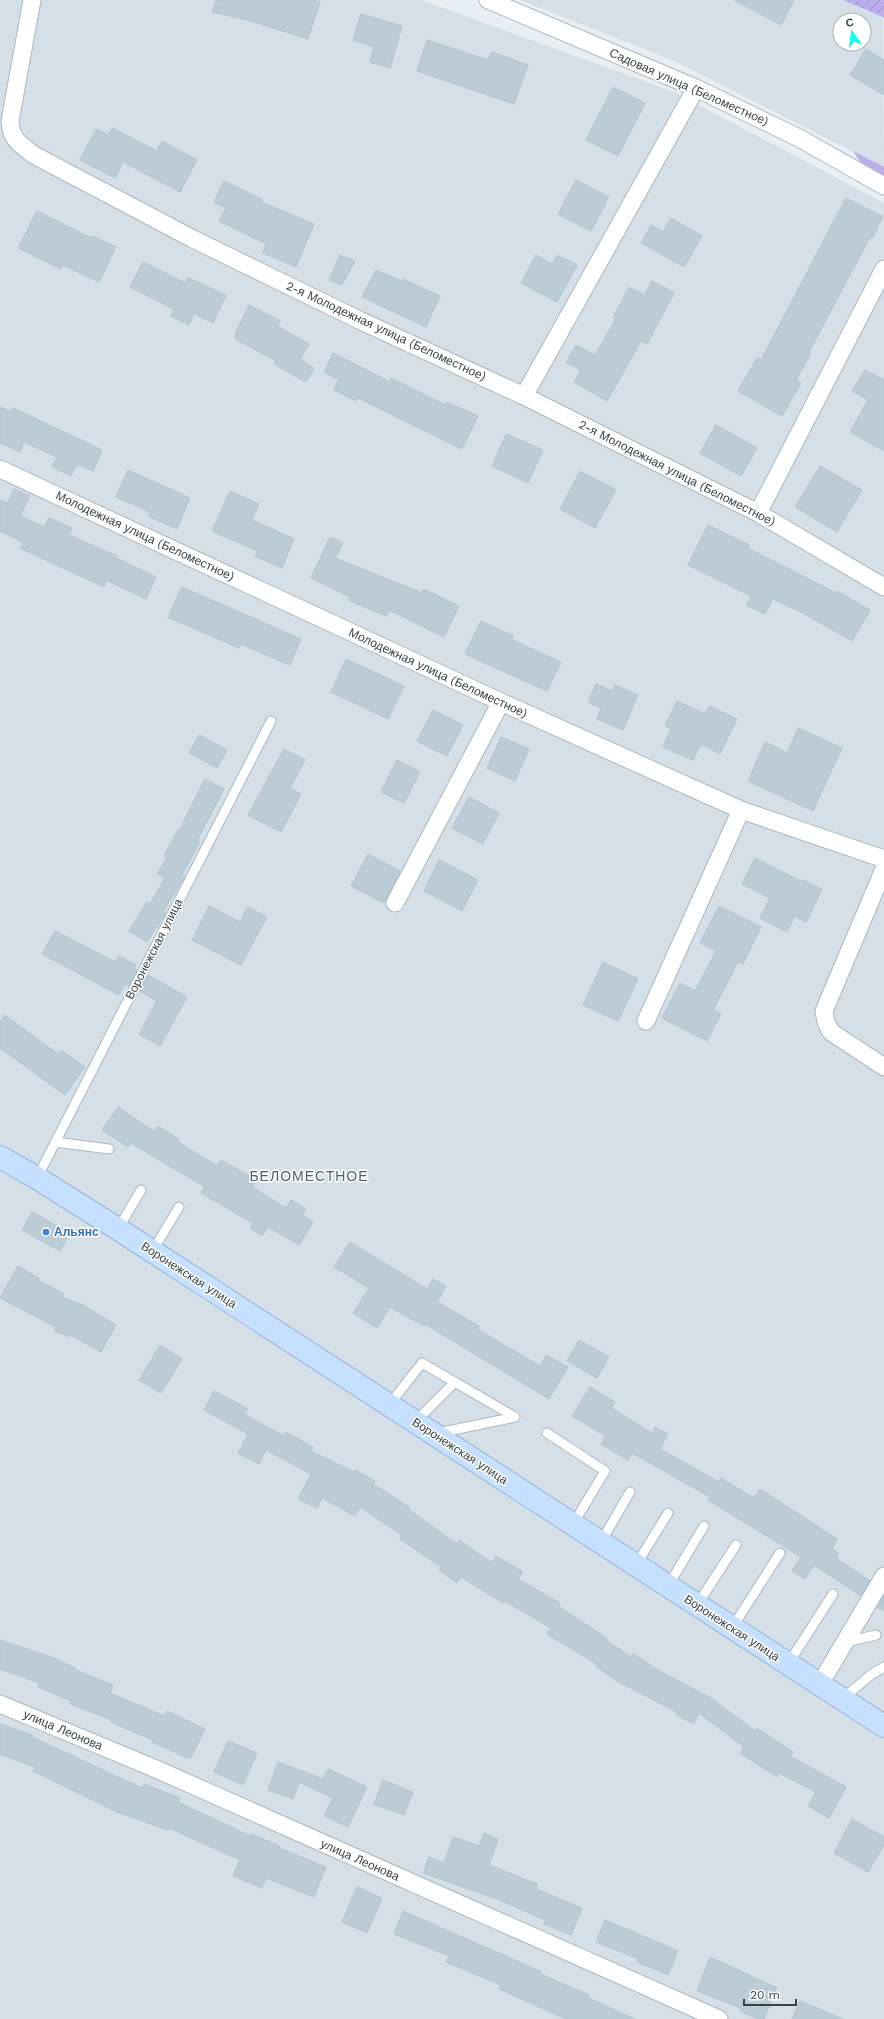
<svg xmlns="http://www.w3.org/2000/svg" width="884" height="2019" font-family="'Work Sans',sans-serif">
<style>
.residential{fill:#d5dfe8;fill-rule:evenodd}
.grass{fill:#bbaeea}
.garden{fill:url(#garden-furrows)}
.building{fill:#bcccd6;stroke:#afc4d1}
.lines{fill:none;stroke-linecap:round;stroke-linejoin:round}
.lane-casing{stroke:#a9b7c0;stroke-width:11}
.street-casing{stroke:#a9b7c0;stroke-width:19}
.secondary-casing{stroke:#95b5d6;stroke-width:24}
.lane{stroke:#fff;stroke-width:9}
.street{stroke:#fff;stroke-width:17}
.secondary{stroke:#c6e1ff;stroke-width:22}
.shop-dot{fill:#3f7fe0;stroke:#fff;stroke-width:1.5}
.labels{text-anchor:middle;stroke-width:3;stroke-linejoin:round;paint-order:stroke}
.street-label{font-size:12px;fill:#364147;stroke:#fff}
.shop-label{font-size:12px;font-weight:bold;fill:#366cbe;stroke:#fff;text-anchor:start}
.quarter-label{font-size:14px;letter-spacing:1px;fill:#4c606b;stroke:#fff}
</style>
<defs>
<pattern id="garden-furrows" width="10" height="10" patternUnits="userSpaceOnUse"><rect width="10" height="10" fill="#bbaeea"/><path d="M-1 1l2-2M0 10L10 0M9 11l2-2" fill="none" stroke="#998fbf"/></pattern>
</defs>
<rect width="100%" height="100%" fill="#e7eef4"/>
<!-- residential -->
<path class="residential" d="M 0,0 L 422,0 L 674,92 L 884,203 L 884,2019 L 0,2019 Z
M 520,0 L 843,0 L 883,17 L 884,167 L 672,60 ZM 840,20 L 864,20 L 864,44 L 840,44 Z"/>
<!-- grass -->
<path class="grass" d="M 853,151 L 884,167 L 884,186 L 872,179 Z"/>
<!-- garden -->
<path class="garden" d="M 843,0 L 884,0 L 884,18 L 883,17 Z"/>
<!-- building -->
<path class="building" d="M 216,0 L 312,0 L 320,2 L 308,39 L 251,21 L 212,12 Z
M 734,0 L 794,0 L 781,25 Z
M 361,14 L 402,26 L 390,68 L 370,62 L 374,47 L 353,40 Z
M 427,40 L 488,60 L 492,52 L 528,65 L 514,104 L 417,71 Z
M 866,49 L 884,60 L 884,95 L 850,75 Z
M 613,87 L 645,103 L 618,156 L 586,140 Z
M 112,128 L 157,151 L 162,141 L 197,160 L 180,192 L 123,162 L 115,178 L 80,160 L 96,129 L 108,135 Z
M 576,180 L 609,197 L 591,231 L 558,214 Z
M 224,181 L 262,199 L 261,202 L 314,224 L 296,267 L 263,253 L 266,244 L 219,221 L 226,208 L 214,202 Z
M 846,198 L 883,217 L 872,238 L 870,237 L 809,352 L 811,353 L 796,380 L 801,383 L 782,416 L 738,391 L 757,358 L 761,360 Z
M 37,211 L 91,238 L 92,236 L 116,247 L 99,282 L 63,265 L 61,269 L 18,248 Z
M 671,218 L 702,236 L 684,267 L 641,243 L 651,225 L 663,232 Z
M 340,255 L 355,261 L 342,285 L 329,280 Z
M 536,255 L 552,264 L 557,255 L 577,265 L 557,302 L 521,283 Z
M 143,262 L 186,283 L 188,278 L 226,295 L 213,323 L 194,314 L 189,325 L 171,316 L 174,309 L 130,287 Z
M 376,270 L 402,281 L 403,279 L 440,296 L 426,327 L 362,297 Z
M 652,281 L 674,293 L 647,344 L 641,341 L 607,401 L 574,382 L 581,370 L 566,362 L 576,345 L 595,355 L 616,319 L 613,318 L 629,287 L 644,295 Z
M 249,305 L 280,321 L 277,326 L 309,344 L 300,359 L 314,368 L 306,382 L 274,364 L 276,361 L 235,339 L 235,334 Z
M 333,353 L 390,382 L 391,378 L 445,405 L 447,402 L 478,416 L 462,449 L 358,398 L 356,401 L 334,390 L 339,380 L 324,372 Z
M 865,370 L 884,380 L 884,451 L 850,432 L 868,400 L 852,391 Z
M 0,407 L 12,412 L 13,408 L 102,450 L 93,471 L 77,464 L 71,476 L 52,467 L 57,457 L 24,442 L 20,452 L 0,443 Z
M 716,425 L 757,448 L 741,476 L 700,453 Z
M 506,434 L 543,450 L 528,483 L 492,466 Z
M 820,466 L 862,490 L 837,532 L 795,507 Z
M 128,470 L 190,498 L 177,529 L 148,516 L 150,512 L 116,497 Z
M 580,471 L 616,490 L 595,528 L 560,509 Z
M 14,489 L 30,496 L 20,516 L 44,527 L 49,518 L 72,528 L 69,535 L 117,556 L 116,558 L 156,577 L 146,599 L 106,580 L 104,587 L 20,548 L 23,542 L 0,531 L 0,500 L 8,503 Z
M 230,491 L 259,504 L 252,520 L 294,539 L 282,568 L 255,556 L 257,551 L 212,531 Z
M 708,525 L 749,545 L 748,548 L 836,593 L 837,591 L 870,610 L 852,641 L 801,612 L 773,599 L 765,614 L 746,605 L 751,596 L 688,565 Z
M 330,537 L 343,543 L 335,558 L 422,593 L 424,589 L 459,606 L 444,637 L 389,610 L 386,616 L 348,600 L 350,597 L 311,578 Z
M 182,587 L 301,639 L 290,665 L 241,644 L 239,648 L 168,617 Z
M 481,621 L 513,636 L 512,640 L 561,662 L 547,691 L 465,654 Z
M 346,659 L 404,686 L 388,719 L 331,692 Z
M 596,684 L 612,691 L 615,685 L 638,695 L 623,730 L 597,719 L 601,708 L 588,702 Z
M 677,701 L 705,714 L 709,706 L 737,719 L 720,754 L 701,744 L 693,760 L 663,747 L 671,729 L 665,726 Z
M 433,710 L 463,725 L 447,756 L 417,741 Z
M 798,728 L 842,748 L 813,811 L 748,781 L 765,742 L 787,753 Z
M 199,735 L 227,750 L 217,768 L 189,753 Z
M 501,737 L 529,749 L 515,781 L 487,768 Z
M 284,749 L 305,760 L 290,788 L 301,794 L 281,832 L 248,815 Z
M 397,760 L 420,772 L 404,803 L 381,792 Z
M 205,779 L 224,789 L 197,841 L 200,842 L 181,876 L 184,877 L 163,912 L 166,913 L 147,942 L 129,931 L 147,902 L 150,904 L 165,878 L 157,874 L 167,858 L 164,856 L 178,830 L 179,831 Z
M 469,797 L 499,813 L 483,844 L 452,828 Z
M 368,854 L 400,871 L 384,903 L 351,886 Z
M 755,858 L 802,882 L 803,880 L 822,889 L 806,922 L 795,916 L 787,932 L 760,918 L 770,898 L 742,884 Z
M 439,860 L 478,880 L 462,911 L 424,891 Z
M 209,906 L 240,922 L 248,907 L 267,917 L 241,965 L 192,940 Z
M 719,906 L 761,927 L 743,964 L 738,962 L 713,1010 L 721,1014 L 707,1041 L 662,1018 L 680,983 L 695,991 L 716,951 L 700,943 Z
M 55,931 L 115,962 L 119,956 L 136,965 L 134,968 L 137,970 L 129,986 L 125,984 L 119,995 L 42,954 Z
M 603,962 L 638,979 L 618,1021 L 583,1005 Z
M 148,975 L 187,997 L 160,1046 L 139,1034 L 157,1001 L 139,991 Z
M 5,1015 L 58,1054 L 61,1050 L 85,1067 L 65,1095 L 0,1048 L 0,1022 Z
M 118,1107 L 155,1132 L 158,1126 L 180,1140 L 178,1142 L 217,1166 L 221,1160 L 256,1180 L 252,1187 L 286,1208 L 291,1200 L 306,1209 L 302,1215 L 313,1222 L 299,1245 L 268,1227 L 262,1236 L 250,1228 L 253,1223 L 201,1193 L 205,1187 L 131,1143 L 128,1147 L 102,1130 Z
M 32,1212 L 70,1233 L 60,1251 L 22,1230 Z
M 350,1242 L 427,1289 L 433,1279 L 446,1286 L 437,1302 L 479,1326 L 477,1329 L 540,1366 L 546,1355 L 568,1367 L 549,1399 L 425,1324 L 424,1326 L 390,1307 L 377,1328 L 353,1313 L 369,1288 L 334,1267 Z
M 18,1266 L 39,1278 L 38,1280 L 64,1294 L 62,1297 L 83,1305 L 116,1325 L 101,1352 L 71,1335 L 70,1337 L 55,1331 L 56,1327 L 0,1298 Z
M 579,1340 L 609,1357 L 597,1378 L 567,1361 Z
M 160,1345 L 182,1359 L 161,1393 L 139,1380 Z
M 590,1387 L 615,1402 L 611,1408 L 652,1433 L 655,1427 L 668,1434 L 660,1449 L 719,1482 L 721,1478 L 754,1498 L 760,1489 L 837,1539 L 832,1548 L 839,1553 L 836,1558 L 870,1581 L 861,1596 L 814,1565 L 805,1579 L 792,1571 L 801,1557 L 708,1500 L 710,1497 L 632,1453 L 628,1460 L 601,1444 L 606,1436 L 572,1416 Z
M 214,1391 L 248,1409 L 244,1414 L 284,1436 L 286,1432 L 313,1447 L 311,1451 L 354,1472 L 355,1470 L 375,1481 L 373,1484 L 409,1507 L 408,1509 L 457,1544 L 459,1540 L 492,1563 L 496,1556 L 523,1572 L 518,1579 L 560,1603 L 558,1606 L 607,1638 L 606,1640 L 631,1657 L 633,1654 L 651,1665 L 650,1666 L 711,1698 L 755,1731 L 757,1728 L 793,1752 L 790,1756 L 846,1787 L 829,1818 L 808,1806 L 816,1792 L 779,1773 L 777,1777 L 740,1753 L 744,1747 L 699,1713 L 694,1724 L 676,1715 L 677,1712 L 617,1681 L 596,1666 L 597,1664 L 547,1634 L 551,1628 L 505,1601 L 503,1603 L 461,1577 L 457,1583 L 439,1570 L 441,1567 L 400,1539 L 402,1535 L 360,1507 L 355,1516 L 322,1498 L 317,1508 L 298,1499 L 311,1474 L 266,1450 L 259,1464 L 238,1453 L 248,1434 L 204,1410 Z
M 884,1596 L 884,1611 L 877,1607 Z
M 0,1640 L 51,1657 L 75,1668 L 75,1670 L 113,1685 L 110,1693 L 164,1716 L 167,1711 L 205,1729 L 190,1759 L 152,1742 L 153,1740 L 111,1722 L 112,1720 L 70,1704 L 71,1701 L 38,1687 L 40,1683 L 0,1669 Z
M 0,1724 L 32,1735 L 32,1737 L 142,1788 L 144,1784 L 180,1798 L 178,1802 L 250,1836 L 251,1834 L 280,1846 L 279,1848 L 326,1867 L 314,1897 L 266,1878 L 262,1888 L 233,1876 L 240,1860 L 169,1828 L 168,1830 L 117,1812 L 33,1771 L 35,1767 L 0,1754 Z
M 228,1741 L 257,1753 L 243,1785 L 214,1772 Z
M 278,1762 L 323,1779 L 328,1769 L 367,1787 L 348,1827 L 324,1816 L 333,1798 L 299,1782 L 293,1799 L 268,1790 Z
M 383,1780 L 413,1792 L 404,1815 L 374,1804 Z
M 852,1819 L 884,1837 L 884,1845 L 868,1872 L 834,1853 Z
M 484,1833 L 498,1839 L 489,1865 L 537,1884 L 536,1889 L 582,1908 L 571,1935 L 544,1924 L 545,1920 L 497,1899 L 423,1873 L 429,1857 L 444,1863 L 453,1837 L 479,1846 Z
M 357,1887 L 382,1898 L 367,1933 L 342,1922 Z
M 403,1911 L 542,1972 L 540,1974 L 589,1995 L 588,1998 L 635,2019 L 566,2019 L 499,1989 L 501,1985 L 446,1962 L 449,1956 L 394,1934 Z
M 605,1920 L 678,1951 L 668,1975 L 637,1962 L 639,1959 L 596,1942 Z
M 710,1957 L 777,1988 L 764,2019 L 758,2019 L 740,2011 L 741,2008 L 697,1991 Z
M 800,2001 L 843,2019 L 792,2019 Z"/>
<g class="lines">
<defs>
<path id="lane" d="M 55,1142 L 109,1149
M 37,1178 L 271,721
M 118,1229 L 141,1190
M 152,1252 L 179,1207
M 389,1405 L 422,1363 L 515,1417
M 415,1422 L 455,1382
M 438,1433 L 515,1417
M 547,1433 L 605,1471 L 573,1524
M 601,1542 L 630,1492
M 636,1565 L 668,1513
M 668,1586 L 704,1526
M 697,1605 L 736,1545
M 732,1628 L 780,1553
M 845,1642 L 876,1635
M 788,1664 L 833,1594
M 842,1699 L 872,1674 L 884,1667"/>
<path id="street" d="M 32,0 L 10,121 C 11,140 20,144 34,155 L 193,239 L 359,320 L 524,396 L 758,513 L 884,587
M 488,0 L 696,88 L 799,138 L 884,186
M 524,396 L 696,88
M 0,469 L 501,702 L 741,810 L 884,859
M 758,513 L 884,269
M 884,869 L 824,1011 L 826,1022 L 831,1032 L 884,1067
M 395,903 L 501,702
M 646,1021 L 741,810
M 820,1684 L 884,1576
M 0,1704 L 156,1769 L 719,2019"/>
<path id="secondary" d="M 0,1157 L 37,1178 L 118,1229 L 884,1726"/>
</defs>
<!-- lane casing -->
<use href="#lane" class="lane-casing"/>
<!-- street casing -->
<use href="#street" class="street-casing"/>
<!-- secondary casing -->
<use href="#secondary" class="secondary-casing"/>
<!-- lane -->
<use href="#lane" class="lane"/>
<!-- street -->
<use href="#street" class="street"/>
<!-- secondary -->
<use href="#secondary" class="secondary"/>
</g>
<!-- markers -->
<circle class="shop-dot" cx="46" cy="1232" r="4"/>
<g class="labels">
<!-- street labels -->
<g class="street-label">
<text transform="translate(689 87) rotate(24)" y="4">Садовая улица (Беломестное)</text>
<text transform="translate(386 331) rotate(25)" y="4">2-я Молодежная улица (Беломестное)</text>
<text transform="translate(677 473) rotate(27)" y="4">2-я Молодежная улица (Беломестное)</text>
<text transform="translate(145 536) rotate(25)" y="4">Молодежная улица (Беломестное)</text>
<text transform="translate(438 673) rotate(25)" y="4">Молодежная улица (Беломестное)</text>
<text transform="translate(154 949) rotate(-63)" y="4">Воронежская улица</text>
<text transform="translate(189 1275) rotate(33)" y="4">Воронежская улица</text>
<text transform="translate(460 1451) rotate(33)" y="4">Воронежская улица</text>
<text transform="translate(732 1628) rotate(33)" y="4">Воронежская улица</text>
<text transform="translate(63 1730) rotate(23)" y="4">улица Леонова</text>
<text transform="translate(360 1860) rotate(24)" y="4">улица Леонова</text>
</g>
<!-- shop labels -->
<g class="shop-label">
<text x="54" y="1236">Альянс</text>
</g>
<!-- quarter labels -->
<g class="quarter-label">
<text x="309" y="1181">БЕЛОМЕСТНОЕ</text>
</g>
</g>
<!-- north arrow -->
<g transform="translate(852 32) rotate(346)"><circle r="19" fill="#ffffff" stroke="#afb3b5"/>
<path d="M0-3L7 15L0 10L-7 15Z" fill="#13ffec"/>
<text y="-6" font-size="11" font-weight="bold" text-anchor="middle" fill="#364147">С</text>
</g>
<!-- scale -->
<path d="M744 1999v6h52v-6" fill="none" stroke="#364147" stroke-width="2"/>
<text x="750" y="1999" font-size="12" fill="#364147" stroke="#ffffff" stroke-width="3" paint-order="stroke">20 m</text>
</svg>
